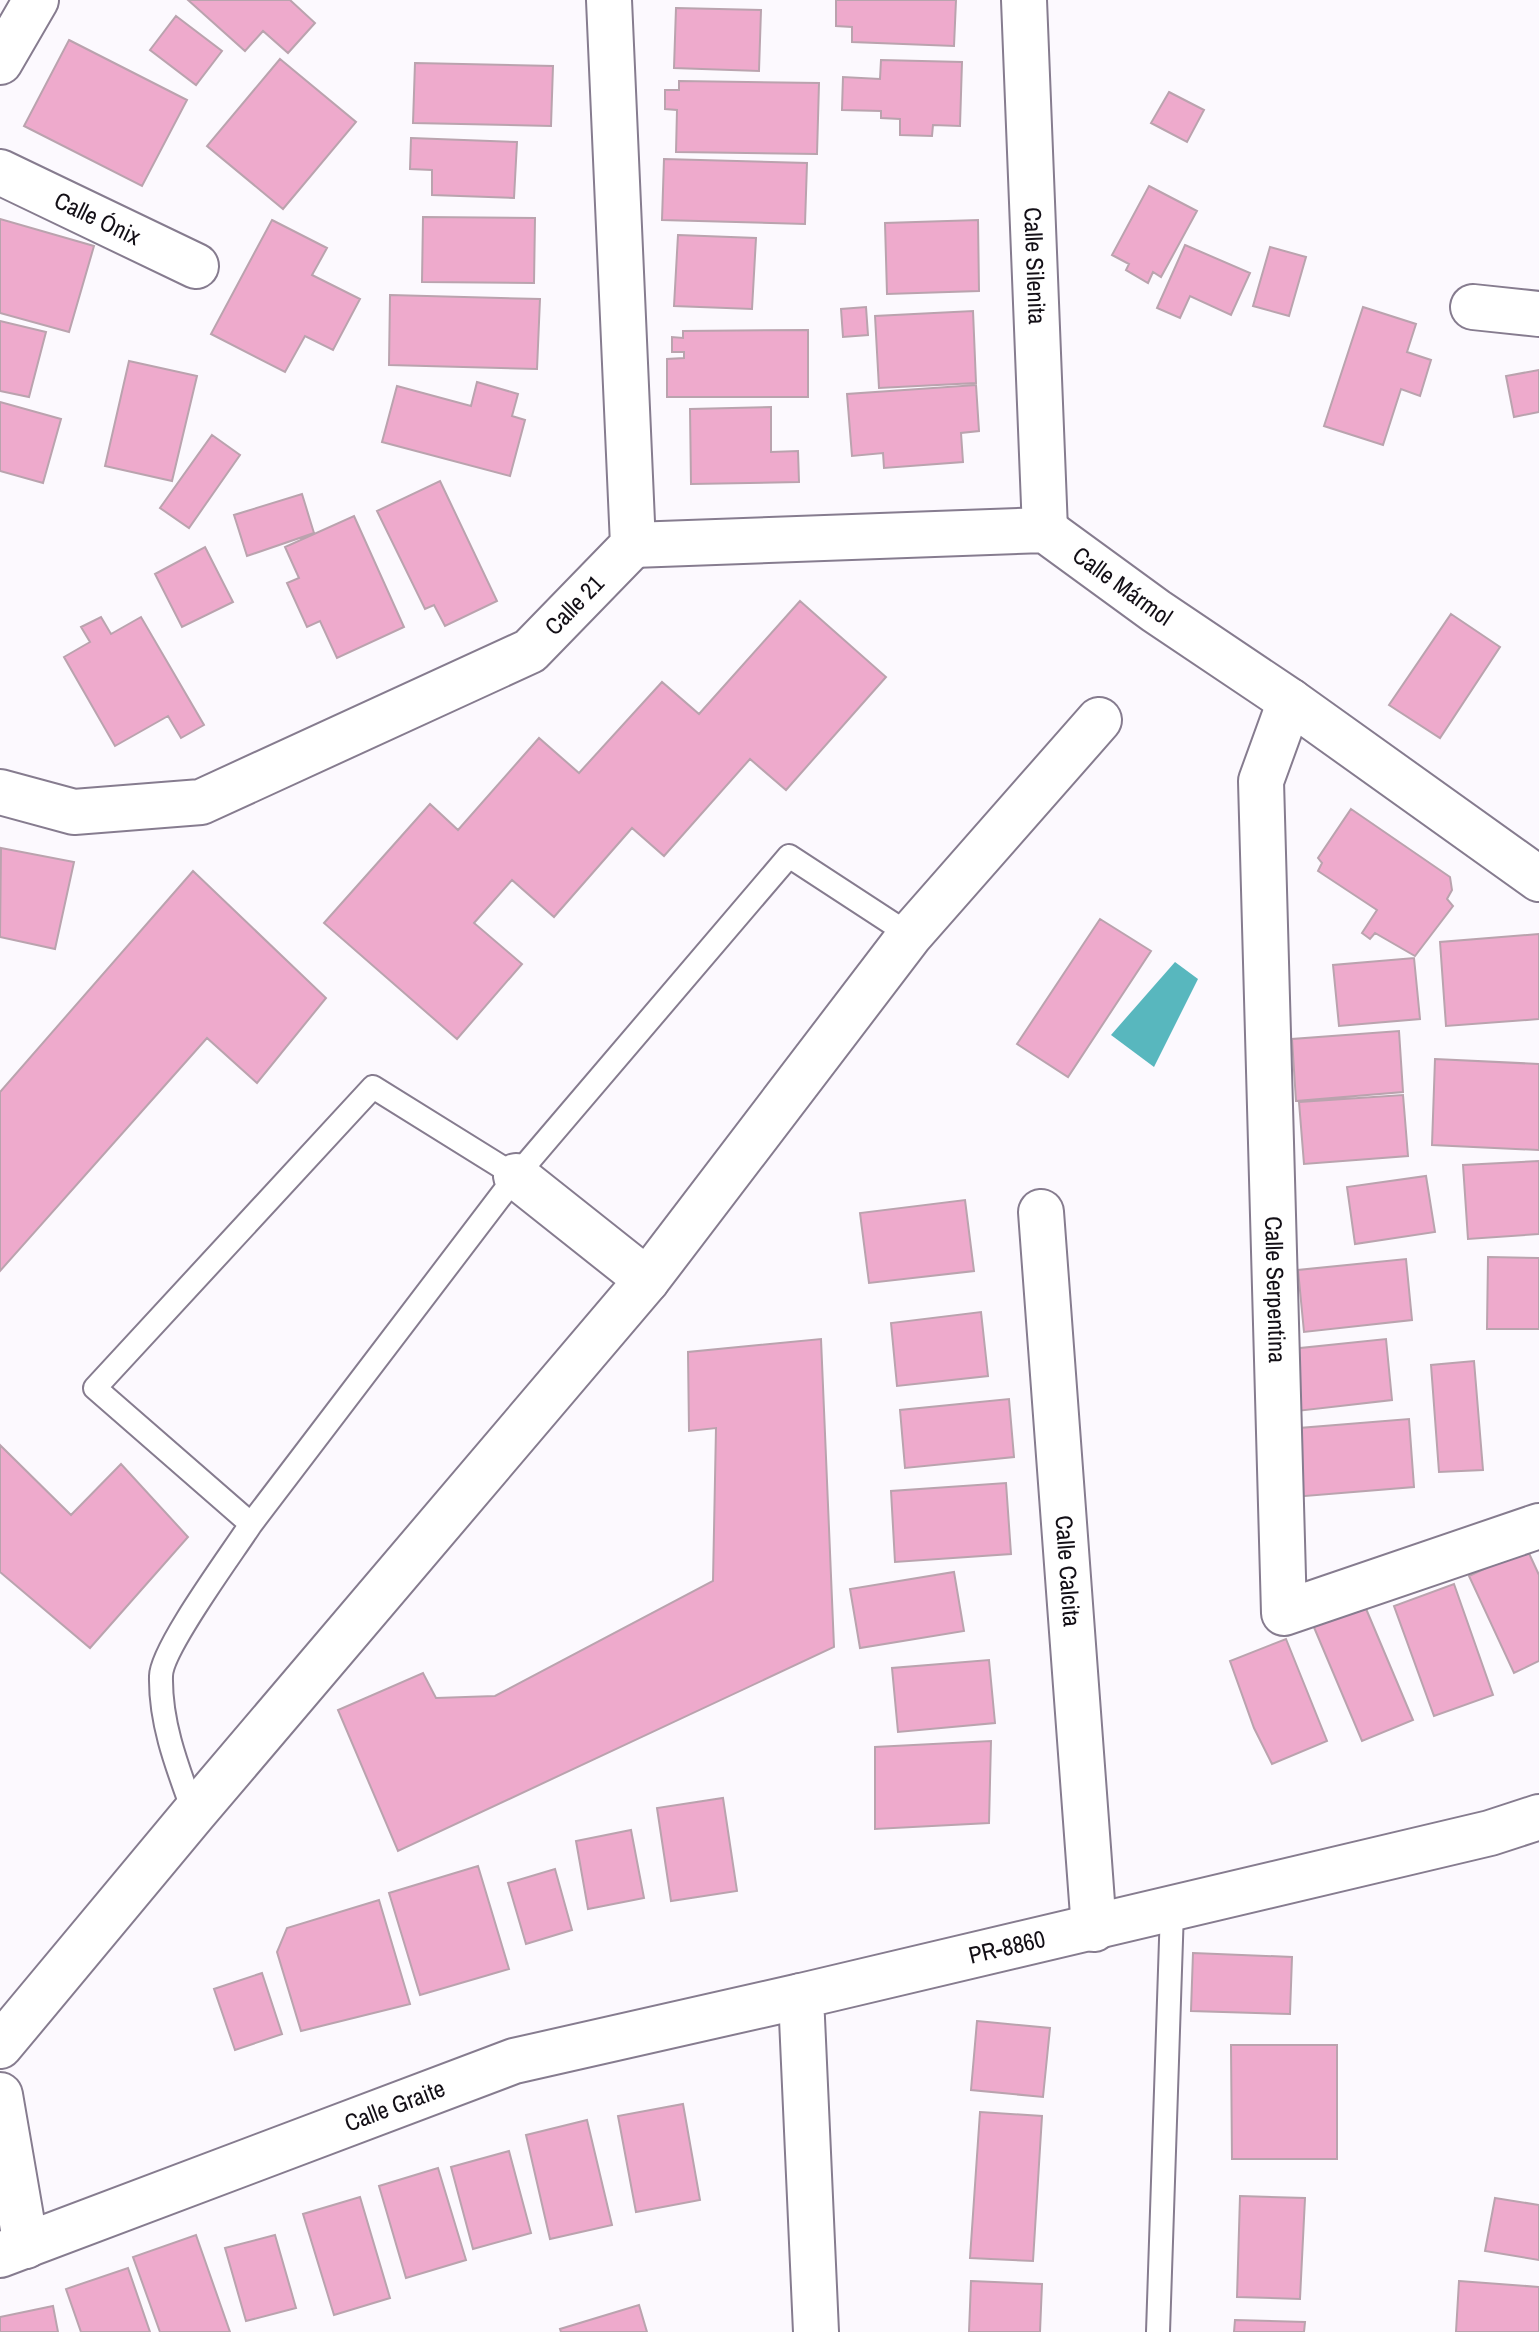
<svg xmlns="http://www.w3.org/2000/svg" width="1539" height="2332" font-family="'Archivo Narrow',sans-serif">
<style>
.water{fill:#58b7be}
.building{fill:#eac;stroke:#baa3ae;stroke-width:2}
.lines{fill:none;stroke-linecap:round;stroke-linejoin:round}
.lane-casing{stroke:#867c8f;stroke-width:26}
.street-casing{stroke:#867c8f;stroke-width:48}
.secondary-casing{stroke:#867c8f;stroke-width:48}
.lane{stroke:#fff;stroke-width:22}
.street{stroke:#fff;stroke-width:44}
.secondary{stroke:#fff;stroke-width:44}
.labels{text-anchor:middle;stroke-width:7;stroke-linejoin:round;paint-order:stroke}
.street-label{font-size:24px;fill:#130f16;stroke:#fff}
</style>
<rect width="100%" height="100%" fill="#fcf9fe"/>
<!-- water -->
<path class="water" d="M 1175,962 L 1198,979 L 1154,1067 L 1111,1035 Z"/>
<!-- building -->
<path class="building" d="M 188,0 L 290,0 L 315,23 L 288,53 L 263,31 L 245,51 Z
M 836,0 L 956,0 L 954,46 L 852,42 L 852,27 L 836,26 Z
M 676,8 L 761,10 L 759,71 L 674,68 Z
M 176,16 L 222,51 L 196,85 L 150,50 Z
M 69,40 L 187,100 L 142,186 L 24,126 Z
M 280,59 L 356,122 L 283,209 L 207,146 Z
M 881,60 L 962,62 L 960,126 L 933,125 L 932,136 L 900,135 L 900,119 L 881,118 L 881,111 L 842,110 L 843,77 L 880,79 Z
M 415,63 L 553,66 L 551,126 L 413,123 Z
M 679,81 L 819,83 L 817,154 L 676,152 L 677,110 L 665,109 L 665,90 L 679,90 Z
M 1169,92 L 1204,110 L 1187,142 L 1151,123 Z
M 411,138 L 517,142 L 514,198 L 432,195 L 432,170 L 410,169 Z
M 664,159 L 807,163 L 805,224 L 662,220 Z
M 1149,186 L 1197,211 L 1161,277 L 1153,272 L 1148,283 L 1126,270 L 1129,264 L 1112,255 Z
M 423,217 L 535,218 L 534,283 L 422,282 Z
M 0,219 L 94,246 L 69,332 L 0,313 Z
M 272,220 L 327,248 L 312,275 L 360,299 L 333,350 L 305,336 L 285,372 L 211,334 Z
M 978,220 L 979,291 L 887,294 L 885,223 Z
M 678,235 L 756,238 L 752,309 L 674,306 Z
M 1185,245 L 1250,273 L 1231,315 L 1190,296 L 1180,318 L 1157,308 Z
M 1270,247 L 1306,257 L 1289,316 L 1253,306 Z
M 390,295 L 540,299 L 537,369 L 389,365 Z
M 866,307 L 868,335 L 843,337 L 841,309 Z
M 1363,307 L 1416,324 L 1407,352 L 1431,360 L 1420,396 L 1401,389 L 1383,445 L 1324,426 Z
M 973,311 L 976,383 L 879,388 L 875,316 Z
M 0,321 L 46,332 L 29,397 L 0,391 Z
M 808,330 L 808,397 L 667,397 L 667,359 L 684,358 L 684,352 L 672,352 L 672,337 L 683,338 L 683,331 Z
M 129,361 L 197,376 L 172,481 L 105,466 Z
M 1539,370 L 1539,412 L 1514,417 L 1506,376 Z
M 477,382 L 518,394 L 512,416 L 525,420 L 510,476 L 382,442 L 397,386 L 471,406 Z
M 976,385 L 979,431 L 961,433 L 963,462 L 884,468 L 883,453 L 852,456 L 847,394 Z
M 0,402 L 61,419 L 43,483 L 0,471 Z
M 771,407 L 771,452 L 798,451 L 799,482 L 691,484 L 690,409 Z
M 212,435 L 240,455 L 189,528 L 160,508 Z
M 440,481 L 497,601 L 445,626 L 434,605 L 425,609 L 377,511 Z
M 302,494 L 314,533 L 247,556 L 234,515 Z
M 354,516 L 404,627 L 337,658 L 320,621 L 307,627 L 287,583 L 299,578 L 285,547 Z
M 205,547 L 233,602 L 182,627 L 155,574 Z
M 800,601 L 886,677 L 786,790 L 750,759 L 664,856 L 632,828 L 554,917 L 512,880 L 474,923 L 522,964 L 457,1039 L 324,923 L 430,804 L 458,830 L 539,738 L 579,773 L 662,682 L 699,714 Z
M 1451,614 L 1500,647 L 1440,738 L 1389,705 Z
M 101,617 L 111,634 L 141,617 L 204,725 L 181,738 L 168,716 L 115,746 L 64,657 L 90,642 L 81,627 Z
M 1351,809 L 1450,877 L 1452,890 L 1447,899 L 1453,906 L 1415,956 L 1375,933 L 1370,939 L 1362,933 L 1377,910 L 1318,871 L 1322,863 L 1318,858 Z
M 1,848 L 74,862 L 55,949 L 0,937 Z
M 193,871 L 326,998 L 257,1083 L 207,1038 L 0,1271 L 0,1092 Z
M 1100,919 L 1151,951 L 1068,1077 L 1017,1044 Z
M 1539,934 L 1539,1019 L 1446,1026 L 1440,942 Z
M 1414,958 L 1420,1019 L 1339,1026 L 1333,965 Z
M 1399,1031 L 1403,1092 L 1296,1101 L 1292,1039 Z
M 1435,1059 L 1539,1064 L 1539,1150 L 1432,1145 Z
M 1403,1095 L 1408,1156 L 1304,1164 L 1299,1102 Z
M 1539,1161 L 1539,1234 L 1468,1239 L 1463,1165 Z
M 1426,1176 L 1435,1232 L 1355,1244 L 1347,1187 Z
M 965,1200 L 974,1271 L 869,1283 L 860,1213 Z
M 1488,1257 L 1539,1258 L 1539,1329 L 1487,1329 Z
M 1406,1259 L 1412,1320 L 1304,1332 L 1298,1270 Z
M 981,1312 L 988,1376 L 897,1386 L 891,1323 Z
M 821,1339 L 834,1647 L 398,1851 L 338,1710 L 423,1673 L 436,1698 L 495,1696 L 713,1581 L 716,1428 L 689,1431 L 688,1352 Z
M 1386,1339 L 1392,1400 L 1297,1411 L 1291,1349 Z
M 1474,1361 L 1483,1470 L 1439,1472 L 1431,1365 Z
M 1009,1399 L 1014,1457 L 905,1468 L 900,1410 Z
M 1409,1419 L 1414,1487 L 1293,1497 L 1287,1429 Z
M 0,1445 L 71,1515 L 121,1464 L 188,1537 L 90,1648 L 0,1572 Z
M 1006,1483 L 1011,1554 L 895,1562 L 891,1491 Z
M 1527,1549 L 1539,1575 L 1539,1661 L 1514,1673 L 1469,1576 Z
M 954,1572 L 964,1631 L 860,1648 L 850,1589 Z
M 1454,1584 L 1493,1695 L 1434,1716 L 1394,1606 Z
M 1364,1604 L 1413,1720 L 1362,1741 L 1313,1625 Z
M 1286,1639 L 1327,1741 L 1272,1764 L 1254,1728 L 1230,1661 Z
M 989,1660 L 995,1723 L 898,1732 L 892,1668 Z
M 991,1741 L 989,1823 L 875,1829 L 875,1747 Z
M 723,1798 L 737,1891 L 671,1901 L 657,1808 Z
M 631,1830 L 644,1898 L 588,1909 L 576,1841 Z
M 478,1866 L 509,1969 L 420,1995 L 389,1893 Z
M 555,1869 L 572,1930 L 526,1944 L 508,1883 Z
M 379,1900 L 410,2004 L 301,2031 L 277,1952 L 287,1928 Z
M 1193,1953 L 1292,1957 L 1290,2014 L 1191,2011 Z
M 262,1973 L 282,2034 L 235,2050 L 214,1989 Z
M 977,2021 L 1050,2028 L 1043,2097 L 971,2090 Z
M 1231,2045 L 1337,2045 L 1337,2159 L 1232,2159 Z
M 683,2104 L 700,2200 L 636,2212 L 618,2116 Z
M 980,2112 L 1042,2116 L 1033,2261 L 970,2258 Z
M 587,2120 L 612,2225 L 550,2239 L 526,2135 Z
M 509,2151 L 531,2233 L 473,2249 L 451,2167 Z
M 438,2168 L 466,2260 L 406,2278 L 379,2186 Z
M 1240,2196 L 1305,2198 L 1300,2299 L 1237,2297 Z
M 360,2197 L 390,2298 L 334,2315 L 303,2214 Z
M 1495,2198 L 1539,2205 L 1539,2260 L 1485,2251 Z
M 196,2235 L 230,2332 L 160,2332 L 133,2257 Z
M 275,2235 L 296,2308 L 246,2321 L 225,2248 Z
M 128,2268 L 150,2332 L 81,2332 L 66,2289 Z
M 971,2281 L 1042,2284 L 1040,2332 L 969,2332 Z
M 1459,2281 L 1539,2287 L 1539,2332 L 1456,2332 Z
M 639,2305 L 647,2332 L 561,2332 L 560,2329 Z
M 53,2306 L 58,2332 L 0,2332 L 0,2317 Z
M 1235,2320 L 1305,2322 L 1304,2332 L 1234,2332 Z"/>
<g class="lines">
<defs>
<path id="lane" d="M 516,1176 L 789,856 L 910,935
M 194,1813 C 178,1769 160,1724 161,1676 C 161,1649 233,1552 251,1524 L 95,1388 L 373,1087 L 516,1176 L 251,1524
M 1158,2332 L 1172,1910"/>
<g id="street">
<path id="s1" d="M 1024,0 L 1045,530"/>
<path d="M 0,62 L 36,0"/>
<path id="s2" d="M 0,172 L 196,266"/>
<path d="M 1473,307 L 1539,314"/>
<path id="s3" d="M 633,545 L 1045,530 L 1156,611 L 1290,701 L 1539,879"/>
<path id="s4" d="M 1290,701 L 1261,781 L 1284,1613 L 1539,1526"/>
<path id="s5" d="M 0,792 L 74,812 L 201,802 L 530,651 L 633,545 L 609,0"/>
<path d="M 516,1176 L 647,1280"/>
<path id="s6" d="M 1041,1212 L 1094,1929"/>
<path d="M 0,2046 L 194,1813 L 647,1280 L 910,935 L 1099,720"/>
<path d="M 0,2095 L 26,2246"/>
<path id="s7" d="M 0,2255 L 514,2061 L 801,1996"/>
</g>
<g id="secondary">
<path id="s8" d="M 816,2332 L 801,1996 L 1490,1833 L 1539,1817"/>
</g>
</defs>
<!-- lane casing -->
<use href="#lane" class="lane-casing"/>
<!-- street casing -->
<use href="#street" class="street-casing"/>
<!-- secondary casing -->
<use href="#secondary" class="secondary-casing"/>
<!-- lane -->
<use href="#lane" class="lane"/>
<!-- street -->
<use href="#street" class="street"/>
<!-- secondary -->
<use href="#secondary" class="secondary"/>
</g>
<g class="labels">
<!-- street labels -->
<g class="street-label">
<text dy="8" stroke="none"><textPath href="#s2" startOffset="108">Calle Ónix</textPath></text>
<text dy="8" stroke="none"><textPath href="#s1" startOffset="266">Calle Silenita</textPath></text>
<text dy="8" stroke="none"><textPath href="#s3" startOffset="508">Calle Mármol</textPath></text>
<text dy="8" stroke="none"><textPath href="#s5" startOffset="630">Calle 21</textPath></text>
<text dy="8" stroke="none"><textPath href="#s4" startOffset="594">Calle Serpentina</textPath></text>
<text dy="8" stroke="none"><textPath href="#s6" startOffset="360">Calle Calcita</textPath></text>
<text dy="8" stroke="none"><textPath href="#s8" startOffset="548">PR-8860</textPath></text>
<text dy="8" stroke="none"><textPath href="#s7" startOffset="422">Calle Graite</textPath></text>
</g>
</g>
</svg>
